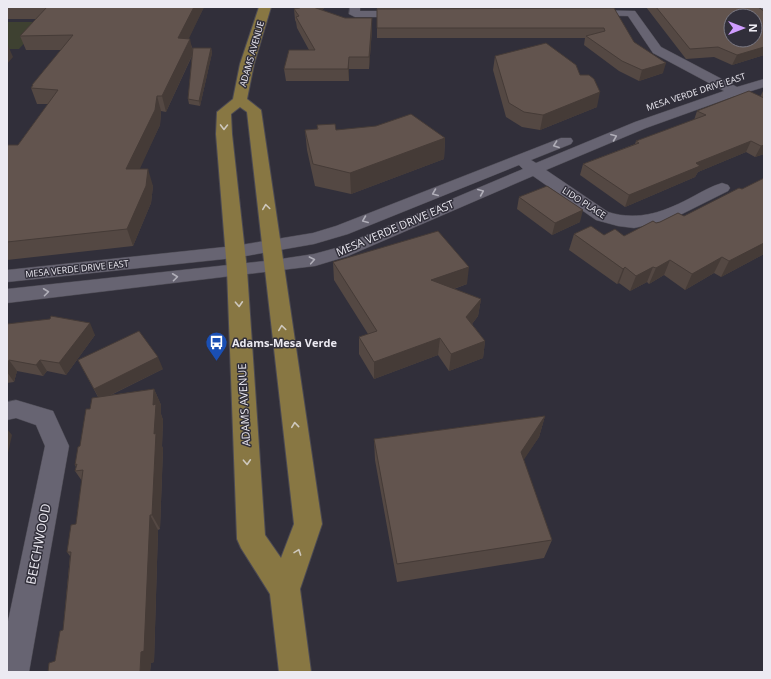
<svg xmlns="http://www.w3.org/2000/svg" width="771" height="679" font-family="'Open Sans',sans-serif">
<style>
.green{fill:#3e4131}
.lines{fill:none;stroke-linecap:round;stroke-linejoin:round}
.minor-casing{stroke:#4c4a53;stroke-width:1}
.major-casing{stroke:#4c4a53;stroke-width:2}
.minor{fill:#676472;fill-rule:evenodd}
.major{fill:#887743;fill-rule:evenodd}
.wall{fill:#544843}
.shaded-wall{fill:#453b37}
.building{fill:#62544e;stroke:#453b37;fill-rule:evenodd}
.oneway{stroke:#cec8be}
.oneway2{stroke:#b0aeb8}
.labels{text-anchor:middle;stroke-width:3;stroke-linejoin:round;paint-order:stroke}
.far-street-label{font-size:9px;fill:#eceaf2;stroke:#312f3a}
.street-label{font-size:11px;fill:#eceaf2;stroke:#312f3a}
.poi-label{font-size:11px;font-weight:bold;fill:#eceaf2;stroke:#312f3a;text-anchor:start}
.near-street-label{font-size:13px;fill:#eceaf2;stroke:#312f3a}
</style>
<rect width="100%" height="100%" fill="#312f3a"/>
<!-- green -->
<path class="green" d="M 7,22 L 43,22 L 19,49 L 7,49 Z"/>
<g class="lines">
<defs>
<path id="minor" d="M 350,7 L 360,7 L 360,11 L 405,11 L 411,14 L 405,17 L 355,17 L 349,14 Z
M 756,7 L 764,7 L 764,11 Z
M 588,10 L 635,11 L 661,47 L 737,87 L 764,79 L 764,87 L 748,92 L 764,101 L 764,110 L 735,96 L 646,128 L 546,170 L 608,212 C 640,222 666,211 694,196 C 703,191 712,186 722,183 L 728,185 L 730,188 L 728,191 L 670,220 L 634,228 L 618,226 L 596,220 L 533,176 L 348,256 L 315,266 L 7,303 L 7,289 L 274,260 L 314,254 L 336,248 L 523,169 L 519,165 L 348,234 L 314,244 L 234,258 L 7,282 L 7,270 L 234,246 L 313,233 L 336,226 L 561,138 L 571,138 L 573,141 L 571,144 L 531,160 L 536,163 L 635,122 L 724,91 L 653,53 L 628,16 L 584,15 L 582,13 L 584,11 Z
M 16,400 L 53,411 L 69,446 L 29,672 L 7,672 L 7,626 L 45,446 L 36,425 L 16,418 L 7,420 L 7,402 Z"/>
<path id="major" d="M 259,7 L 271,7 L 254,64 L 247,99 L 261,110 L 322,524 L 300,589 L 311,672 L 279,672 L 270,594 L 241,548 L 237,539 L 227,270 L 216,134 L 217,112 L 233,99 L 240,64 ZM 240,107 L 247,112 L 294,524 L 281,558 L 265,535 L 247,270 L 232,134 L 231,114 Z"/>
</defs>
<!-- minor casing -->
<use href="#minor" class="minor-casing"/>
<!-- major casing -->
<use href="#major" class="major-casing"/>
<!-- minor -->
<use href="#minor" class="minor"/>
<!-- major -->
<use href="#major" class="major"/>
</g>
<!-- wall -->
<path class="wall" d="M 7,7 L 204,7 L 188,39 L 193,49 L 211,48 L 212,53 L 200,106 L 189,104 L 188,99 L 192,56 L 166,112 L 161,111 L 160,125 L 139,169 L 153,186 L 151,203 L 133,246 L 7,260 L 7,145 L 18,145 L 48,104 L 37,104 L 31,88 L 32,86 L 32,85 L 61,50 L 26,50 L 20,36 L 36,19 L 7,19 Z
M 300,7 L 325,7 L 322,10 L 372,29 L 369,69 L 349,69 L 349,81 L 286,81 L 284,69 L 309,50 L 297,28 L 296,22 L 295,20 L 294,9 L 300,8 Z
M 377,7 L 607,7 L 607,8 L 634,42 L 663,73 L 639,81 L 619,71 L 584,45 L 585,38 L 377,38 Z
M 646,7 L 758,7 L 764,11 L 764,55 L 732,65 L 714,57 L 686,59 Z
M 495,56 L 580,75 L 597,107 L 540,130 L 522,127 L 506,117 L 493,70 Z
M 764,89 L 764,154 L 755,157 L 746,152 L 698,172 L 695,177 L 625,207 L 580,175 L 583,164 L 635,144 L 636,141 L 694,120 L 697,111 L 760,97 Z
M 317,125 L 336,130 L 445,138 L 444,159 L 351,194 L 315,186 L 307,150 L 305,130 L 317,129 Z
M 519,197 L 580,222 L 552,235 L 517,209 Z
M 684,216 L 764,254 L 721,277 L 714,273 L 685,290 L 664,275 L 649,284 L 647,282 L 630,291 L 619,283 L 617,284 L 569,250 L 574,234 L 624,236 L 656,223 Z
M 333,262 L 467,284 L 454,289 L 481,299 L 478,316 L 472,324 L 485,341 L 483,358 L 449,371 L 438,355 L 374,379 L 359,354 L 359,337 L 368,334 L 334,280 Z
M 7,324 L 95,335 L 66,375 L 47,371 L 43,376 L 17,371 L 14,382 L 7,383 Z
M 78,360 L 163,369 L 111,395 L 154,389 L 161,405 L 161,414 L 163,420 L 162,446 L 163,449 L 160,529 L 158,530 L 154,662 L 151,663 L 150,672 L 48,672 L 55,661 L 63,630 L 70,556 L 67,552 L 76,524 L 82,481 L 75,471 L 76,467 L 75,465 L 80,446 L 90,409 L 98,397 Z
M 545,416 L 539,437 L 523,460 L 552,540 L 544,558 L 397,582 L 375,460 L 374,439 Z"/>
<!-- shaded-wall -->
<path class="shaded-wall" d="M 194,7 L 204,7 L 182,53 L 178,38 Z
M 313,7 L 325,7 L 313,18 Z
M 372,18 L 372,29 L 369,69 L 369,57 Z
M 190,39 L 193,53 L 166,112 L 162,96 Z
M 7,43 L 13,57 L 7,64 Z
M 764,47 L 764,55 L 732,65 L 737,55 Z
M 211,48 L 212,53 L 200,106 L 199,101 Z
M 349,57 L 349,81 L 348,69 Z
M 666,63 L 663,73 L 639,81 L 642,70 Z
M 600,92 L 597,107 L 540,130 L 543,115 Z
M 157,96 L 161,111 L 160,125 L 132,186 L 126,169 Z
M 445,138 L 444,159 L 351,194 L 350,173 Z
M 751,141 L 746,152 L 698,172 L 695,177 L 625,207 L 629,195 L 696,163 Z
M 764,145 L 764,154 L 755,157 L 761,146 Z
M 148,169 L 153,186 L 151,203 L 133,246 L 127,229 Z
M 583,210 L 580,222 L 552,235 L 555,223 Z
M 764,243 L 764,254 L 721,277 L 729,261 Z
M 722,257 L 714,273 L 685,290 L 692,274 Z
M 670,260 L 664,275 L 649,284 L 656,268 Z
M 469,267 L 467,284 L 430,297 L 431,280 Z
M 625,267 L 619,283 L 617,284 L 623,269 Z
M 653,267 L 647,282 L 630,291 L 636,276 Z
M 481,299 L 478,316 L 464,334 L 466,317 Z
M 90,323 L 95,335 L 66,375 L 59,363 Z
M 440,338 L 438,355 L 374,379 L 374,362 Z
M 485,341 L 483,358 L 449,371 L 451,354 Z
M 158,357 L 163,369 L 100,400 L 94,389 Z
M 9,360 L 17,371 L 14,382 L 7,372 L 7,367 Z
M 40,360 L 47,371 L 43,376 L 36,365 Z
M 154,389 L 161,405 L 161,414 L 163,420 L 162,446 L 163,449 L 160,529 L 152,515 L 154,434 L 153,405 Z
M 545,416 L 539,437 L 515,473 L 521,452 Z
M 7,429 L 12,435 L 8,453 L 7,453 Z
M 150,515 L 158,530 L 154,662 L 151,663 L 150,672 L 140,672 Z"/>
<!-- building -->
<path class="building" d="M 47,7 L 194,7 L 178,38 L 190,39 L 162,96 L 157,96 L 155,110 L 126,169 L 148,169 L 146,186 L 127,229 L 7,242 L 7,145 L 18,145 L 58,90 L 31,88 L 33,85 L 32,85 L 73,35 L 20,36 Z
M 300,7 L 313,7 L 345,18 L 372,18 L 369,57 L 349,57 L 348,69 L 284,69 L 289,50 L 315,50 L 296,17 L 299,16 L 294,9 L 300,8 Z
M 656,7 L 758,7 L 764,11 L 764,47 L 737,55 L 718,47 L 690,49 ZM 731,16 L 755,16 L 755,40 L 731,40 Z
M 614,8 L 634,42 L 666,63 L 642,70 L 622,61 L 586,36 L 605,31 L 604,28 L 377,28 L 377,9 Z
M 546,43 L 576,65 L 580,75 L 589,75 L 594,79 L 600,92 L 543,115 L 524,112 L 509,103 L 495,56 Z
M 193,48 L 211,48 L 199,101 L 188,99 Z
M 749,91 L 764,98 L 764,145 L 761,146 L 751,141 L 696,163 L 700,166 L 629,195 L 583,164 L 639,143 L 636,141 L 706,115 L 697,111 Z
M 411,114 L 445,138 L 350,173 L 313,164 L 305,130 L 318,129 L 317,125 L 335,124 L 336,130 L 376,126 Z
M 764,178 L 764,243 L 729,261 L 722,257 L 692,274 L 670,260 L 656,268 L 653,267 L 636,276 L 625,267 L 623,269 L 574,234 L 591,226 L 604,235 L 615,229 L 624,236 L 653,221 L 656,223 L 660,222 L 678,213 L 684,216 L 739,188 L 742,189 Z
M 547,186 L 583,210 L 555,223 L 519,197 Z
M 438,231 L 469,267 L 431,280 L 481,299 L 466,317 L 485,341 L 451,354 L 440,338 L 374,362 L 359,337 L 377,331 L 333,262 Z
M 51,316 L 90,323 L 59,363 L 40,360 L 36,365 L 9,360 L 7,367 L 7,324 L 50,319 Z
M 139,331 L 158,357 L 94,389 L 78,360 Z
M 154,389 L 153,405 L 156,404 L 154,434 L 156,433 L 152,515 L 150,515 L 144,651 L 141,652 L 140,672 L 48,672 L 49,663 L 55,661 L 60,631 L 63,630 L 71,552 L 67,552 L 71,525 L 76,524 L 83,470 L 75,471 L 77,464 L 75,465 L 78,447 L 80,446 L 86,409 L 90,409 L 92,398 Z
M 545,416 L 521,452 L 552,540 L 397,564 L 374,439 Z"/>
<!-- one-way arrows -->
<defs><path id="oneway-chevron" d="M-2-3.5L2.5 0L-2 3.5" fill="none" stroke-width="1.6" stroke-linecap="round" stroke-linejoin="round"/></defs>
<g class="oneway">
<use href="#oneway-chevron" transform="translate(224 127) rotate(91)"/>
<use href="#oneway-chevron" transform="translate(266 207) rotate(-98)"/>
<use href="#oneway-chevron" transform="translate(239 304) rotate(87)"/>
<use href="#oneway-chevron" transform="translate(282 328) rotate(-98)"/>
<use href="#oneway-chevron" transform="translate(295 425) rotate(-96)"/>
<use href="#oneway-chevron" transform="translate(247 462) rotate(87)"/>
<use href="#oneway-chevron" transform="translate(298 552) rotate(-70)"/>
</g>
<g class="oneway2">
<use href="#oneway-chevron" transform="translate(614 137) rotate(-22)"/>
<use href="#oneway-chevron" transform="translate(556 145) rotate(160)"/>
<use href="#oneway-chevron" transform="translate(481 192) rotate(-23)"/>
<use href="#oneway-chevron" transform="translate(435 193) rotate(158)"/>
<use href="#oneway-chevron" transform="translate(365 220) rotate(158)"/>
<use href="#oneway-chevron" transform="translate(312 260) rotate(-11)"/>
<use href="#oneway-chevron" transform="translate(175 277) rotate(-7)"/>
<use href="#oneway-chevron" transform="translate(46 292) rotate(-7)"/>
</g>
<!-- icons -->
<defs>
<symbol id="bus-pin" viewBox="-11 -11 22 30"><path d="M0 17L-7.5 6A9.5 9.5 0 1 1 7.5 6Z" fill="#1a4fb4" stroke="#312f3a"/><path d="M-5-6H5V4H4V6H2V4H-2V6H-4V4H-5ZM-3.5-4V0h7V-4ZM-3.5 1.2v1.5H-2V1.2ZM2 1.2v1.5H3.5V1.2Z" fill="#fff"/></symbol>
</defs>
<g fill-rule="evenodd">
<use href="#bus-pin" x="204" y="330" width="25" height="34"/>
</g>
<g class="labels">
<!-- far-street labels -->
<g class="far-street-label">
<text transform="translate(252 54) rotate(-74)" y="3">ADAMS AVENUE</text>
<text transform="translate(696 92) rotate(-18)" y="3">MESA VERDE DRIVE EAST</text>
<text transform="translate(584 203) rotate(33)" y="3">LIDO PLACE</text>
<text transform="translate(77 269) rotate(-6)" y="3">MESA VERDE DRIVE EAST</text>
</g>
<!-- street labels -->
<g class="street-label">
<text transform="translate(395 228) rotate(-23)" y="4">MESA VERDE DRIVE EAST</text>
<text transform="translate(244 405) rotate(-93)" y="4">ADAMS AVENUE</text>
</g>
<!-- poi labels -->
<g class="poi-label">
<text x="232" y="347">Adams-Mesa Verde</text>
</g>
<!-- near-street labels -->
<g class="near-street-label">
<text transform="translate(38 544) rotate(-79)" y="5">BEECHWOOD</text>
</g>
</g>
<!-- border -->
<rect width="771" height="679" fill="none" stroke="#eceaf2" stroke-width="16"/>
<!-- north arrow -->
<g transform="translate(743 28) rotate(90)"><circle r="19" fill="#312f3a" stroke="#7c7a84"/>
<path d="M0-3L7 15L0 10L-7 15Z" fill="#d09dff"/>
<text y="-6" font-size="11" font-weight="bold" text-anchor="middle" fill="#eceaf2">N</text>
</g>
</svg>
